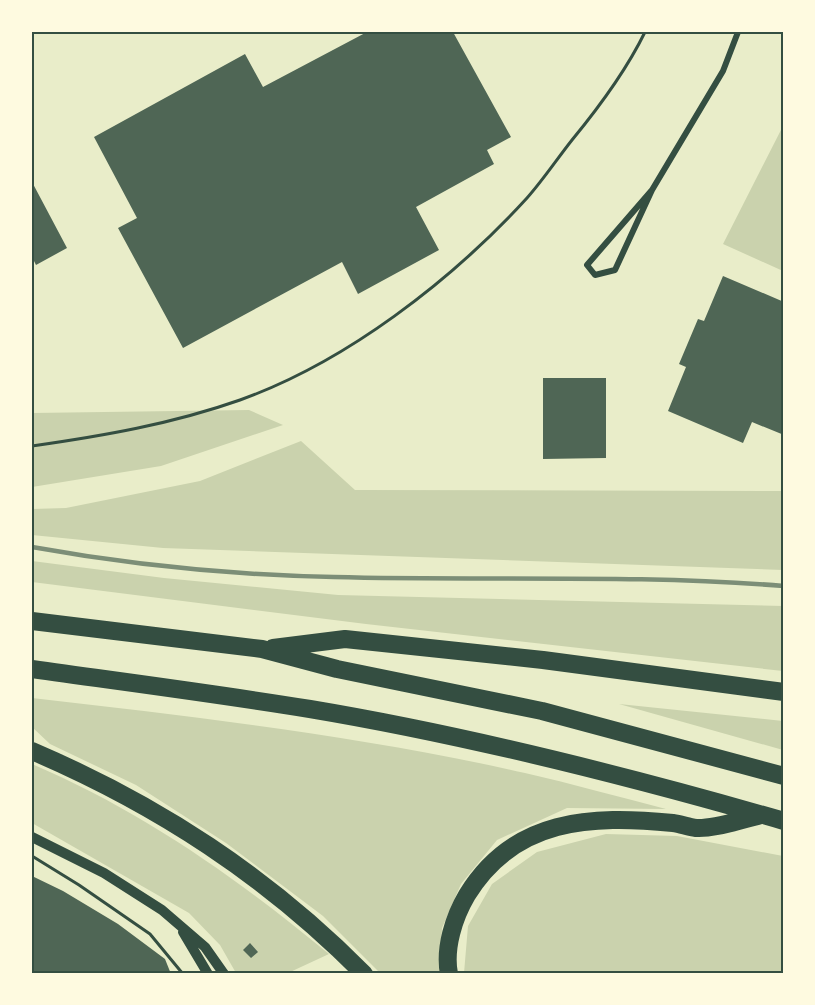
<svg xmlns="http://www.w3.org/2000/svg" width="815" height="1005" font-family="Signika,sans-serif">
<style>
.green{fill:#cad2ad}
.building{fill:#4f6655}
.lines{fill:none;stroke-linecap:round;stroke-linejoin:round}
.path{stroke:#344e41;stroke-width:3}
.minor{stroke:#344e41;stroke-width:6}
.tertiary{stroke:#344e41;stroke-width:10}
.motorway{stroke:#344e41;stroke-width:18}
.rail{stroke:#7c8e77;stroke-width:4.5}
.neatline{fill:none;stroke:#344e41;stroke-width:2}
</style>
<rect width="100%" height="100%" fill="#e9edc9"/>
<!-- green -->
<path class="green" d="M 783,126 L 783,271 L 723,244 Z
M 249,410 L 283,425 L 161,466 L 32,487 L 32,413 Z
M 301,441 L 355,490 L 783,491 L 783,570 L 163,548 L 32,535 L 32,509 L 66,508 L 200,481 Z
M 32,561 L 164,578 L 338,595 L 783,606 L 783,671 L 366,624 L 32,582 Z
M 32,698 C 197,717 363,736 525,773 C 573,784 619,797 666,809 L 567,808 L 497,840 L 461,884 L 442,928 L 440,973 L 380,973 L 323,916 L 226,843 L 136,785 L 50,744 L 32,727 Z
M 619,704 L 783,721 L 783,750 Z
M 32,764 C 142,811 237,878 329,954 L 288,973 L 236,973 L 220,945 L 189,913 L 32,823 Z
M 606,834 L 677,836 L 783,856 L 783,973 L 464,973 L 468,926 L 492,884 L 537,852 Z"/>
<!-- building -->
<path class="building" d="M 367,32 L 453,32 L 511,137 L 487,150 L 494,164 L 416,207 L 439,250 L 358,294 L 342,262 L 183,348 L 118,228 L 137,218 L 94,137 L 245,54 L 263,87 Z
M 32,182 L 67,248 L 36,265 L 32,257 Z
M 723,276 L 784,302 L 784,435 L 752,422 L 743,443 L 668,411 L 686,367 L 679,364 L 698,319 L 704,321 Z
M 543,378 L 606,378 L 606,458 L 543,459 Z
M 32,876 L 63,891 L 118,924 L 165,959 L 171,974 L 32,974 Z
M 250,943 L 258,952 L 251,958 L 243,950 Z"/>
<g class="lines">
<!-- path -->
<path class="path" d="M 32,446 C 102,436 172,424 240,400 C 346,362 451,281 527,198 C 543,180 557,159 572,140 C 600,106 626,71 645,32
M 32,856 L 79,885 L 150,934 L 183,974"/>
<!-- minor -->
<path class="minor" d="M 652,190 L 587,265 L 595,275 L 615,270 L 652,190 L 723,71 L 738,32"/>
<!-- tertiary -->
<path class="tertiary" d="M 32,837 L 104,873 L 162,910 L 205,947 L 224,974
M 183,932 L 208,974"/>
<!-- motorway -->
<path class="motorway" d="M 32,621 L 262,649 L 337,669 L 542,711 L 784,776
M 273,648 L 345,639 L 543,660 L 784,692
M 32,669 C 124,682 218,694 310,709 C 471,736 628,776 784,821
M 32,751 C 158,805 267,876 364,974
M 449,974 C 444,948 454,917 467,895 C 514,818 591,815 673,823 C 681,824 688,827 696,828 C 715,829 739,820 758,816"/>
<!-- rail -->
<path class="rail" d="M 32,547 C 131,565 233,575 334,577 C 484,581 634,574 784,586"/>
</g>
<!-- border -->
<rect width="815" height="1005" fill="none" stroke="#fefae0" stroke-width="66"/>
<rect x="33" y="33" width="749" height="939" class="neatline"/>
</svg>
